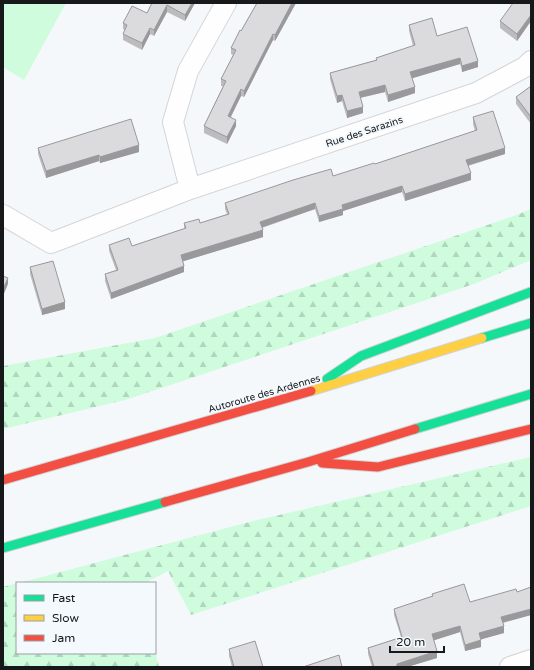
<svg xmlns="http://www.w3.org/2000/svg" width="534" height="670" font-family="'Varela Round',sans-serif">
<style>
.green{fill:#cefcdd}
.forest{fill:url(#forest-firs)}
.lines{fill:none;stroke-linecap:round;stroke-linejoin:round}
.street-casing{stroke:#d3d5d7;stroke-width:22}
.fast-casing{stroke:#d1d3d4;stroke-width:11}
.slow-casing{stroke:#d1d3d4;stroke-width:11}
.jam-casing{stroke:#d1d3d4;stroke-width:11}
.street{stroke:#fefefe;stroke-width:20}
.fast{stroke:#16e098;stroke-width:9}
.slow{stroke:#ffcf43;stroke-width:9}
.jam{stroke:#f24e42;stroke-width:9}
.wall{fill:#bcbcbe}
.shaded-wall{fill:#99999b}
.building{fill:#dbdbdd;stroke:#99999b}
.labels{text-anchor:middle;stroke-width:4;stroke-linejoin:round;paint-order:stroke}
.street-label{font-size:10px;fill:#16181a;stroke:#f3f9fd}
</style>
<defs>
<pattern id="forest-firs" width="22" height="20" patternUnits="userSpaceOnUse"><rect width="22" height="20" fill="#cefcdd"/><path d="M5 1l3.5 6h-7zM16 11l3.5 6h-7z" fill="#b0d7bd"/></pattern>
</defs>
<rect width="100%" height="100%" fill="#f5f8fb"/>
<!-- green -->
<path class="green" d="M 3,3 L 66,3 L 24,80 L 3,67 Z"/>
<!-- forest -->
<path class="forest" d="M 531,209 L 531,260 L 474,284 L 125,400 L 3,429 L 3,366 L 155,338 L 514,216 Z
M 531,457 L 531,506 L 191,615 L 168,571 L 145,583 L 19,583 L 253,521 Z
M 17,583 L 17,653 L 155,653 L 155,651 L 159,667 L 3,667 L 3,587 Z"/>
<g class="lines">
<defs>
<path id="street" d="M 190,189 L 173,122 L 188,71 L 226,3
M 3,215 L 51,243 L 190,189 L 476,93 L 525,67 L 531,61
M 510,667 L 531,660"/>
<path id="fast" d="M 482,338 L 531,323
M 327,379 L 361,356 L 531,292
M 415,429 L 531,394
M 3,548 L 165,502"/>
<path id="slow" d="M 311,391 L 482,338"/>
<path id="jam" d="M 322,463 L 378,467 L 531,429
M 3,480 L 311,391
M 165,502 L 308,462 L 415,429"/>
</defs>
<!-- street casing -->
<use href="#street" class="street-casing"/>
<!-- fast casing -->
<use href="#fast" class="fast-casing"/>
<!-- slow casing -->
<use href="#slow" class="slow-casing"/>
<!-- jam casing -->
<use href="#jam" class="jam-casing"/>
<!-- street -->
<use href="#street" class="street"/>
<!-- fast -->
<use href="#fast" class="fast"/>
<!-- slow -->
<use href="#slow" class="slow"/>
<!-- jam -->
<use href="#jam" class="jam"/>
</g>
<!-- wall -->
<path class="wall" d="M 152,3 L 195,3 L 185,21 L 167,12 L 154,36 L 150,34 L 142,50 L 123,40 L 123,34 L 125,30 L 123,29 L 123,23 L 147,13 Z
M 257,3 L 296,3 L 275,41 L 273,40 L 244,97 L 241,96 L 231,117 L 236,126 L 227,144 L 204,133 L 204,126 L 223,86 L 221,86 L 221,79 L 233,55 L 231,54 L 231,48 L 241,31 Z
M 531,3 L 531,21 L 517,41 L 500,28 L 500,21 Z
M 409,25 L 437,36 L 478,67 L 462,72 L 460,64 L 412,78 L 415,93 L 388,102 L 385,92 L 360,98 L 363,113 L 347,118 L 342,101 L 337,103 L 330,79 L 330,73 L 376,60 L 376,58 L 413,46 L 409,31 Z
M 531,86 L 531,124 L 516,104 L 516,97 Z
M 473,117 L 505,154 L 468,166 L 471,180 L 405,201 L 402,192 L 343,211 L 343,215 L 319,222 L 315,209 L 262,228 L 263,237 L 183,261 L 184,272 L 111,299 L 105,281 L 105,274 L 116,270 L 109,251 L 109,245 L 132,246 L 184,229 L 184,223 L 200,223 L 227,214 L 225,209 L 225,203 L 333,176 L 375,164 L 475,131 L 473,124 Z
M 38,148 L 139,152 L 100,163 L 99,161 L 46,178 L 38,154 Z
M 30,267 L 65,309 L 42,315 L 30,274 Z
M 517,592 L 531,615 L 503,623 L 504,633 L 481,639 L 481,647 L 465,651 L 460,632 L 434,640 L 437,658 L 407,667 L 372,667 L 368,654 L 368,648 L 401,637 L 394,615 L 394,609 L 432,596 L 432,594 L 470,602 Z
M 229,649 L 263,667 L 232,667 L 229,656 Z"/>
<!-- shaded-wall -->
<path class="shaded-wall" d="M 192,3 L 195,3 L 185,21 L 185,15 Z
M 292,3 L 296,3 L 275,41 L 275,35 Z
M 167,5 L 167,12 L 154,36 L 154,30 Z
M 531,15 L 531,21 L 517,41 L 517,34 Z
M 150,28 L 150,34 L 142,50 L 142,43 Z
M 273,34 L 273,40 L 244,97 L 244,91 Z
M 460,58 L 460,64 L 410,79 L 410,72 Z
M 478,61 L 478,67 L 462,72 L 462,66 Z
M 385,85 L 385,92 L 359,98 L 359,92 Z
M 415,87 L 415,93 L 388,102 L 388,95 Z
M 241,89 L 241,96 L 228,122 L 228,116 Z
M 342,95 L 342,101 L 337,103 L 337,96 Z
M 363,107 L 363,113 L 347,118 L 347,111 Z
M 236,120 L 236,126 L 227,144 L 227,137 Z
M 139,145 L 139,152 L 100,163 L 100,157 Z
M 505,148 L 505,154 L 466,166 L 466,160 Z
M 99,155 L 99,161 L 46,178 L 46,171 Z
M 471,173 L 471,180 L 405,201 L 405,194 Z
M 402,186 L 402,192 L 343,211 L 343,215 L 319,222 L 319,216 L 342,205 Z
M 315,203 L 315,209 L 260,228 L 260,222 Z
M 263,230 L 263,237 L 181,262 L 181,255 Z
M 184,266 L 184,272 L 111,299 L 111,293 Z
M 8,278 L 8,284 L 3,296 L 3,289 Z
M 65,302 L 65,309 L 42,315 L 42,309 Z
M 531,609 L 531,615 L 501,623 L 501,617 Z
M 460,626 L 460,632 L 432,641 L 432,634 Z
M 504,626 L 504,633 L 479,640 L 479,633 Z
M 481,640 L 481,647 L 465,651 L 465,645 Z
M 437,651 L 437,658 L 407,667 L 394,667 L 397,664 Z"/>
<!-- building -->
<path class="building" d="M 152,3 L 192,3 L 185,15 L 167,5 L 154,30 L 150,28 L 142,43 L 123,34 L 127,25 L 123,23 L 132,6 L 147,13 Z
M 257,3 L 292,3 L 275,35 L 273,34 L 244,91 L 241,89 L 228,116 L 236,120 L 227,137 L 204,126 L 226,81 L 221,79 L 236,50 L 231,48 L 240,30 L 241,31 Z
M 513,3 L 531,3 L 531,15 L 517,34 L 500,21 Z
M 432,18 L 437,36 L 467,27 L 478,61 L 462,66 L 460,58 L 410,72 L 415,87 L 388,95 L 385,85 L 359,92 L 363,107 L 347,111 L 342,95 L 337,96 L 330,73 L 377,60 L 376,58 L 415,45 L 409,25 Z
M 531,86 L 531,117 L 516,97 Z
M 493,111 L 505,148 L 466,160 L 471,173 L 405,194 L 402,186 L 342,205 L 343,209 L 319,216 L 315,203 L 260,222 L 263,230 L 181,255 L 184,266 L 111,293 L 105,274 L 118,270 L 109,245 L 129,238 L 132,246 L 186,228 L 184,223 L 199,219 L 200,223 L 229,214 L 225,203 L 293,180 L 331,169 L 333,176 L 374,163 L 375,164 L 477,130 L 473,117 Z
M 131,119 L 139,145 L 100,157 L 99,155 L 46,171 L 38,148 Z
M 53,261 L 65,302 L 42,309 L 30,267 Z
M 3,276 L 8,278 L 3,289 Z
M 464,584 L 470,602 L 516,589 L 517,592 L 531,587 L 531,609 L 501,617 L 504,626 L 479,633 L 481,640 L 465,645 L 460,626 L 432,634 L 437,651 L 397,664 L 397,666 L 394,667 L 374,667 L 368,648 L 402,637 L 394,609 L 433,596 L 432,594 Z
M 255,641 L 263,667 L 234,667 L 229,649 Z
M 339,655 L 342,667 L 303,667 Z"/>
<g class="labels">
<!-- street labels -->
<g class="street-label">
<text transform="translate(364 131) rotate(-18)" y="4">Rue des Sarazins</text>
<text transform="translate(264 393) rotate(-16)" y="4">Autoroute des Ardennes</text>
</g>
</g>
<!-- border -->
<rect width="534" height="670" fill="none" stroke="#16181a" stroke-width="8"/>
<!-- legend -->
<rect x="16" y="582" width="140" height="72" fill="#f3f9fd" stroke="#9b9fa2"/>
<rect x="24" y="595" width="20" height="6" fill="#16e098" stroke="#9b9fa2"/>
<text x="52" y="602" font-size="12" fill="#16181a">Fast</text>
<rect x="24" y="615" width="20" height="6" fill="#ffcf43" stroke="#9b9fa2"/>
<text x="52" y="622" font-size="12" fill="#16181a">Slow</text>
<rect x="24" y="635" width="20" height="6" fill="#f24e42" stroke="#9b9fa2"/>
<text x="52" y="642" font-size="12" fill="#16181a">Jam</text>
<!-- scale -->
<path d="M390 646v6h54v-6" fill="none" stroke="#16181a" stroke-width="2"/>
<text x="396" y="646" font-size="12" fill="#16181a" stroke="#f3f9fd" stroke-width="3" paint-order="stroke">20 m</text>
</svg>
